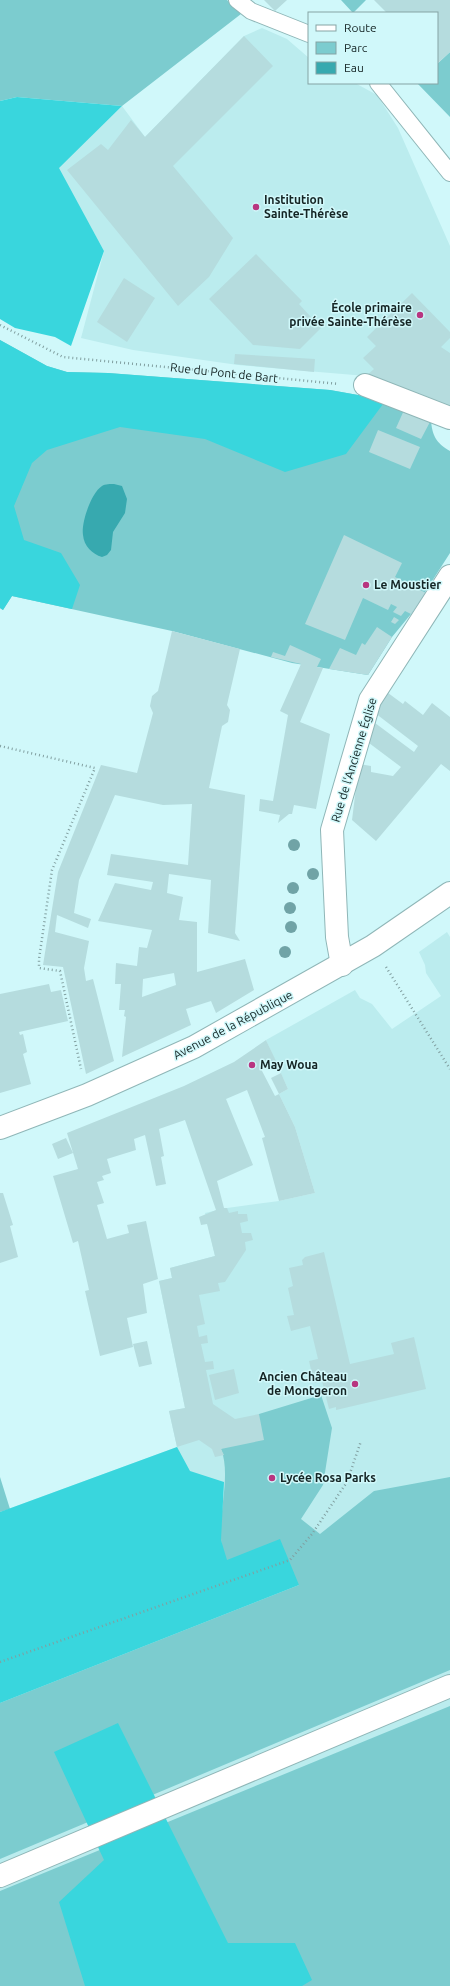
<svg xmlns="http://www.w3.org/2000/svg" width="450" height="1986" font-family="Ubuntu,sans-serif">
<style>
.built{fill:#bbecee}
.green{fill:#7ccccf}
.forest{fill:#39d6dd}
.water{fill:#37a9af}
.building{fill:#b5dcde;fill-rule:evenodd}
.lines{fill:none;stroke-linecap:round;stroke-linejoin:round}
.service-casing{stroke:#8fb6b7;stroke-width:18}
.pedestrian-casing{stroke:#8fb6b7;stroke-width:24}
.minor-casing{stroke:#8fb6b7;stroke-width:24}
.secondary-casing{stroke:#8fb6b7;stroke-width:24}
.path{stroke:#819fa0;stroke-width:2.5;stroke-dasharray:1 3;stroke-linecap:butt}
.service{stroke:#fff;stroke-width:16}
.pedestrian{stroke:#fff;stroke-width:22}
.minor{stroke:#fff;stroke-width:22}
.secondary{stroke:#fff;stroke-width:22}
.tree{fill:#70a3a6}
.poi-dot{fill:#b83680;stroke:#d0f8fa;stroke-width:1.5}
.labels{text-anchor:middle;stroke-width:3;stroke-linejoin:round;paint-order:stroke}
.poi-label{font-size:12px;font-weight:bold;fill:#142424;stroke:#d0f8fa;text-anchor:start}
.street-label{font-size:12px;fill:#142424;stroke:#d0f8fa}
</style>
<rect width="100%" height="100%" fill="#d0f8fa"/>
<!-- built -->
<path class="built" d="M 262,28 L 287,39 L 309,58 L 309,83 L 355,83 L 377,95 L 398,128 L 450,246 L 450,406 L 366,376 L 238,365 L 133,350 L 81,338 L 104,251 L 58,168 L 122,106 L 145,137 L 244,36 Z
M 447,932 L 450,937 L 450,1986 L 0,1986 L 0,1512 L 177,1447 L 169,1411 L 185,1408 L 159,1281 L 172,1278 L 170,1268 L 215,1256 L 205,1213 L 227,1208 L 279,1201 L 315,1193 L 295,1127 L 279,1094 L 288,1089 L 266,1040 L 355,990 L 360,998 L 372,1004 L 392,1029 L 441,996 L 426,973 L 425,965 L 419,952 Z"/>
<!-- green -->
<path class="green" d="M 0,0 L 227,0 L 241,14 L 122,106 L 17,97 L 0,101 Z
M 341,0 L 366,0 L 353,13 Z
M 450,52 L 450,117 L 417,83 L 437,83 L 437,64 Z
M 0,340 L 47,366 L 67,372 L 108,373 L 330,390 L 386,400 L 431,420 C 432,435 436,443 450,451 L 450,553 L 411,614 L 392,637 L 368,675 L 292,663 L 172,631 L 12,596 L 3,610 L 0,608 Z
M 321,1395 L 332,1428 L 323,1485 L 301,1519 L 320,1534 L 374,1491 L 450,1477 L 450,1670 L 0,1859 L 0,1703 L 299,1585 L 226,1560 C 225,1553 221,1546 221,1539 C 219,1511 231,1474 221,1449 L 259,1414 Z
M 0,1477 L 10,1509 L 0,1512 Z
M 450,1706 L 450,1986 L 0,1986 L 0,1891 Z"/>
<!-- forest -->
<path class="forest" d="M 17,97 L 122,106 L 59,168 L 104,251 L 71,346 L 55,337 L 15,328 L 0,319 L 0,101 Z
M 0,340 L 47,366 L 67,372 L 108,373 L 330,390 L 386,400 L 346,454 L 285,472 L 205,439 L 120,427 L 47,450 L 32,463 L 14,506 L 24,540 L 61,553 L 80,585 L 72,609 L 12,596 L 3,610 L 0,608 Z
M 177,1447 L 190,1471 L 224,1482 L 221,1540 L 227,1560 L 280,1539 L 299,1585 L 0,1703 L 0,1512 Z
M 118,1723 L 228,1943 L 295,1943 L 312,1980 L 302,1986 L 85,1986 L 59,1902 L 104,1860 L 54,1752 Z"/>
<!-- water -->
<path class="water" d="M 114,484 L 122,486 L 127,499 L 125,513 L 113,532 L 111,550 L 107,555 L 102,557 C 92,554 84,546 83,535 C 81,523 91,493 102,486 C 105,484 111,484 114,484 Z"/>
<!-- building -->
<path class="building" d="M 264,0 L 287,0 L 275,11 Z
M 374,0 L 450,0 L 450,52 L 437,64 L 437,13 L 387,13 Z
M 244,36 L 273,66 L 173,166 L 233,238 L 209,277 L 178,306 L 67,170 L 101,144 L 108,150 L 131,120 L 145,137 Z
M 256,254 L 302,301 L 299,304 L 321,328 L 300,349 L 253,345 L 209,299 Z
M 124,278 L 155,298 L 127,342 L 97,322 Z
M 412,293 L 450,332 L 450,338 L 441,347 L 450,353 L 450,406 L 366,376 L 374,369 L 363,358 L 376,346 L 367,337 Z
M 235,354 L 315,359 L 314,372 L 234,364 Z
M 405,408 L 431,420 L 421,439 L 396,428 Z
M 378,430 L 420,447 L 410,469 L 369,452 Z
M 344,535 L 402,563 L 395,577 L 426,593 L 411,614 L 405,611 L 401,616 L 393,612 L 397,607 L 391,604 L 388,610 L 363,598 L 345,640 L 305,624 Z
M 394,617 L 399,620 L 395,624 L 391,622 Z
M 377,627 L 392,637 L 368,675 L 329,669 L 340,648 L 356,655 L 362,643 L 365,645 Z
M 172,631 L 240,649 L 227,705 L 230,710 L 228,722 L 222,726 L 209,788 L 245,795 L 235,933 L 240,941 L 208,933 L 211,880 L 169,874 L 167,893 L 183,897 L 179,920 L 197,922 L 197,972 L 245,959 L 254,990 L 216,1013 L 211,1001 L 186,1009 L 191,1025 L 122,1057 L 126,1017 L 124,1016 L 125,1010 L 119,1010 L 121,984 L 115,984 L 116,963 L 137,966 L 139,947 L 147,948 L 152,930 L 98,921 L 115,883 L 151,890 L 153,882 L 107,875 L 111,854 L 188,865 L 192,804 L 163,805 L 115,795 L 79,880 L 74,913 L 91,919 L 88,928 L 57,915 L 55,932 L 89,941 L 84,968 L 86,981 L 93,979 L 114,1061 L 86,1074 L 63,967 L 43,965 L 58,872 L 101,765 L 137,773 L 153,713 L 150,706 L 152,696 L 158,691 ZM 174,973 L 176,985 L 142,997 L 143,979 Z
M 290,645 L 321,659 L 317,667 L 323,668 L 300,722 L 330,734 L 316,809 L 294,805 L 292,814 L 289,814 L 278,823 L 280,815 L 259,811 L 260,799 L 273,801 L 288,715 L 280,711 L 301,664 L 271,657 L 273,652 L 285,656 Z
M 384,690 L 403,704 L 405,701 L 423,715 L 432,703 L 450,717 L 450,771 L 441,764 L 376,841 L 352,820 L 359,764 L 371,766 L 371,772 L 393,776 L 401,767 L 365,740 L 371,720 L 414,752 L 418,746 L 375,713 Z
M 49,984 L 51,992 L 61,990 L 68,1021 L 19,1032 L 20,1035 L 23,1034 L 27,1052 L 23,1054 L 31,1084 L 0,1093 L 0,994 Z
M 266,1040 L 276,1061 L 261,1069 L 275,1096 L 279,1094 L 295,1127 L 315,1193 L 279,1201 L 262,1138 L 265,1137 L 247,1090 L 226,1099 L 253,1165 L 217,1181 L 224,1208 L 227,1208 L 229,1213 L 238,1211 L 238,1214 L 247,1214 L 248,1221 L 240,1223 L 242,1233 L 251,1233 L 253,1240 L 245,1242 L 246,1250 L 225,1282 L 218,1283 L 220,1291 L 199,1295 L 205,1324 L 197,1326 L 199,1337 L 207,1335 L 208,1343 L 201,1344 L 205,1362 L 213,1361 L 214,1369 L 206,1370 L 213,1404 L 235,1419 L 259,1414 L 264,1440 L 221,1449 L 224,1455 L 215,1457 L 212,1449 L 199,1440 L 177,1447 L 169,1411 L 185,1408 L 159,1281 L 172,1278 L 170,1268 L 215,1256 L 207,1224 L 201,1225 L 199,1217 L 216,1210 L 185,1120 L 159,1129 L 164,1156 L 161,1157 L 166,1184 L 156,1186 L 145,1135 L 134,1139 L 136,1150 L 107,1159 L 111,1173 L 102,1176 L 104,1180 L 97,1182 L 104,1203 L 97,1205 L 107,1239 L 129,1233 L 127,1225 L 146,1221 L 158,1279 L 143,1284 L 147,1313 L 127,1318 L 133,1347 L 100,1356 L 85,1291 L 89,1290 L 78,1241 L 73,1243 L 53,1176 L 78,1169 L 67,1133 L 184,1086 L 234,1062 Z
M 281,1073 L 288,1089 L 279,1094 L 271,1078 Z
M 66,1138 L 73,1153 L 58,1159 L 52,1144 Z
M 0,1193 L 3,1193 L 13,1225 L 10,1226 L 18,1257 L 0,1263 Z
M 324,1252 L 350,1364 L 394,1354 L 391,1343 L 414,1337 L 426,1389 L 336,1410 L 336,1407 L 329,1409 L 322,1381 L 314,1383 L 309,1361 L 318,1359 L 310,1326 L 291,1331 L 287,1316 L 294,1315 L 288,1288 L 293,1286 L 289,1268 L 303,1265 L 302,1260 L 305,1257 Z
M 147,1341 L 152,1364 L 139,1367 L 133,1344 Z
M 234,1369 L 239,1393 L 215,1400 L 209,1375 Z"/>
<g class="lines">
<defs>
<path id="service" d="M 237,0 L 251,11 L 309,34
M 378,83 L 450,173"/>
<path id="pedestrian" d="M 342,965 L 337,937 L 332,830 L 370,700 L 450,576
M 0,1876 L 450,1686"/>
<path id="minor" d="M 365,385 L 450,418"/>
<path id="secondary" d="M 0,1128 L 87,1095 L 194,1047 L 373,946 L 450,893"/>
</defs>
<!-- service casing -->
<use href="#service" class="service-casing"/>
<!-- pedestrian casing -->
<use href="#pedestrian" class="pedestrian-casing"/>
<!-- minor casing -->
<use href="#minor" class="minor-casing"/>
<!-- secondary casing -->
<use href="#secondary" class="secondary-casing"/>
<!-- path -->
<path class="path" d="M 0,325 L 63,357 L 339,384
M 0,746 L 95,768 L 52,870 L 39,959 L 39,968 L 60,971 L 81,1069
M 386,967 L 450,1069
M 0,1662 L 290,1560 L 312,1534 L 347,1482 L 361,1441"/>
<!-- service -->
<use href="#service" class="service"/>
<!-- pedestrian -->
<use href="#pedestrian" class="pedestrian"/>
<!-- minor -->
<use href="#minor" class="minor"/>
<!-- secondary -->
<use href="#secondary" class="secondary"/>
</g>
<!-- trees -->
<g class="tree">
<circle cx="294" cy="845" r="6"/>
<circle cx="313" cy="874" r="6"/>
<circle cx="293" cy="888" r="6"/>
<circle cx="290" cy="908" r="6"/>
<circle cx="291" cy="927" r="6"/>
<circle cx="285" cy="952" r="6"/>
</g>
<!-- markers -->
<g class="poi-dot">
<circle cx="256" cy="207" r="4"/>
<circle cx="420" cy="315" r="4"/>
<circle cx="366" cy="585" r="4"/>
<circle cx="252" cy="1065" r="4"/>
<circle cx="355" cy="1384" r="4"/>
<circle cx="272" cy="1478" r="4"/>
</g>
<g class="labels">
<!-- poi labels -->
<g class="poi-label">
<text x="264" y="204">Institution<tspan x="264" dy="14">Sainte-Thérèse</tspan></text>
<text x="412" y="312" text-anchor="end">École primaire<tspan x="412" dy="14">privée Sainte-Thérèse</tspan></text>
<text x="374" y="589">Le Moustier</text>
<text x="260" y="1069">May Woua</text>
<text x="347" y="1381" text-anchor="end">Ancien Château<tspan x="347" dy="14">de Montgeron</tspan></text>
<text x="280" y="1482">Lycée Rosa Parks</text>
</g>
<!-- street labels -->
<g class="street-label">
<text transform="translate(224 373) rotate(6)" y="4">Rue du Pont de Bart</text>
<text transform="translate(354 760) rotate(-73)" y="4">Rue de l'Ancienne Église</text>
<text transform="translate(233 1025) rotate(-28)" y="4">Avenue de la République</text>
</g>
</g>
<!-- legend -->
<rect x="308" y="12" width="130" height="72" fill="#d0f8fa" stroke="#85a3a4"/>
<rect x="316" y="25" width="20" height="6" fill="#ffffff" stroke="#85a3a4"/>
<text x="344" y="32" font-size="12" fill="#142424">Route</text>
<rect x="316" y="42" width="20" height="12" fill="#7ccccf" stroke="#85a3a4"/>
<text x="344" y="52" font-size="12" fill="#142424">Parc</text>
<rect x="316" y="62" width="20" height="12" fill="#37a9af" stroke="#85a3a4"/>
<text x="344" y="72" font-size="12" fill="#142424">Eau</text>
</svg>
